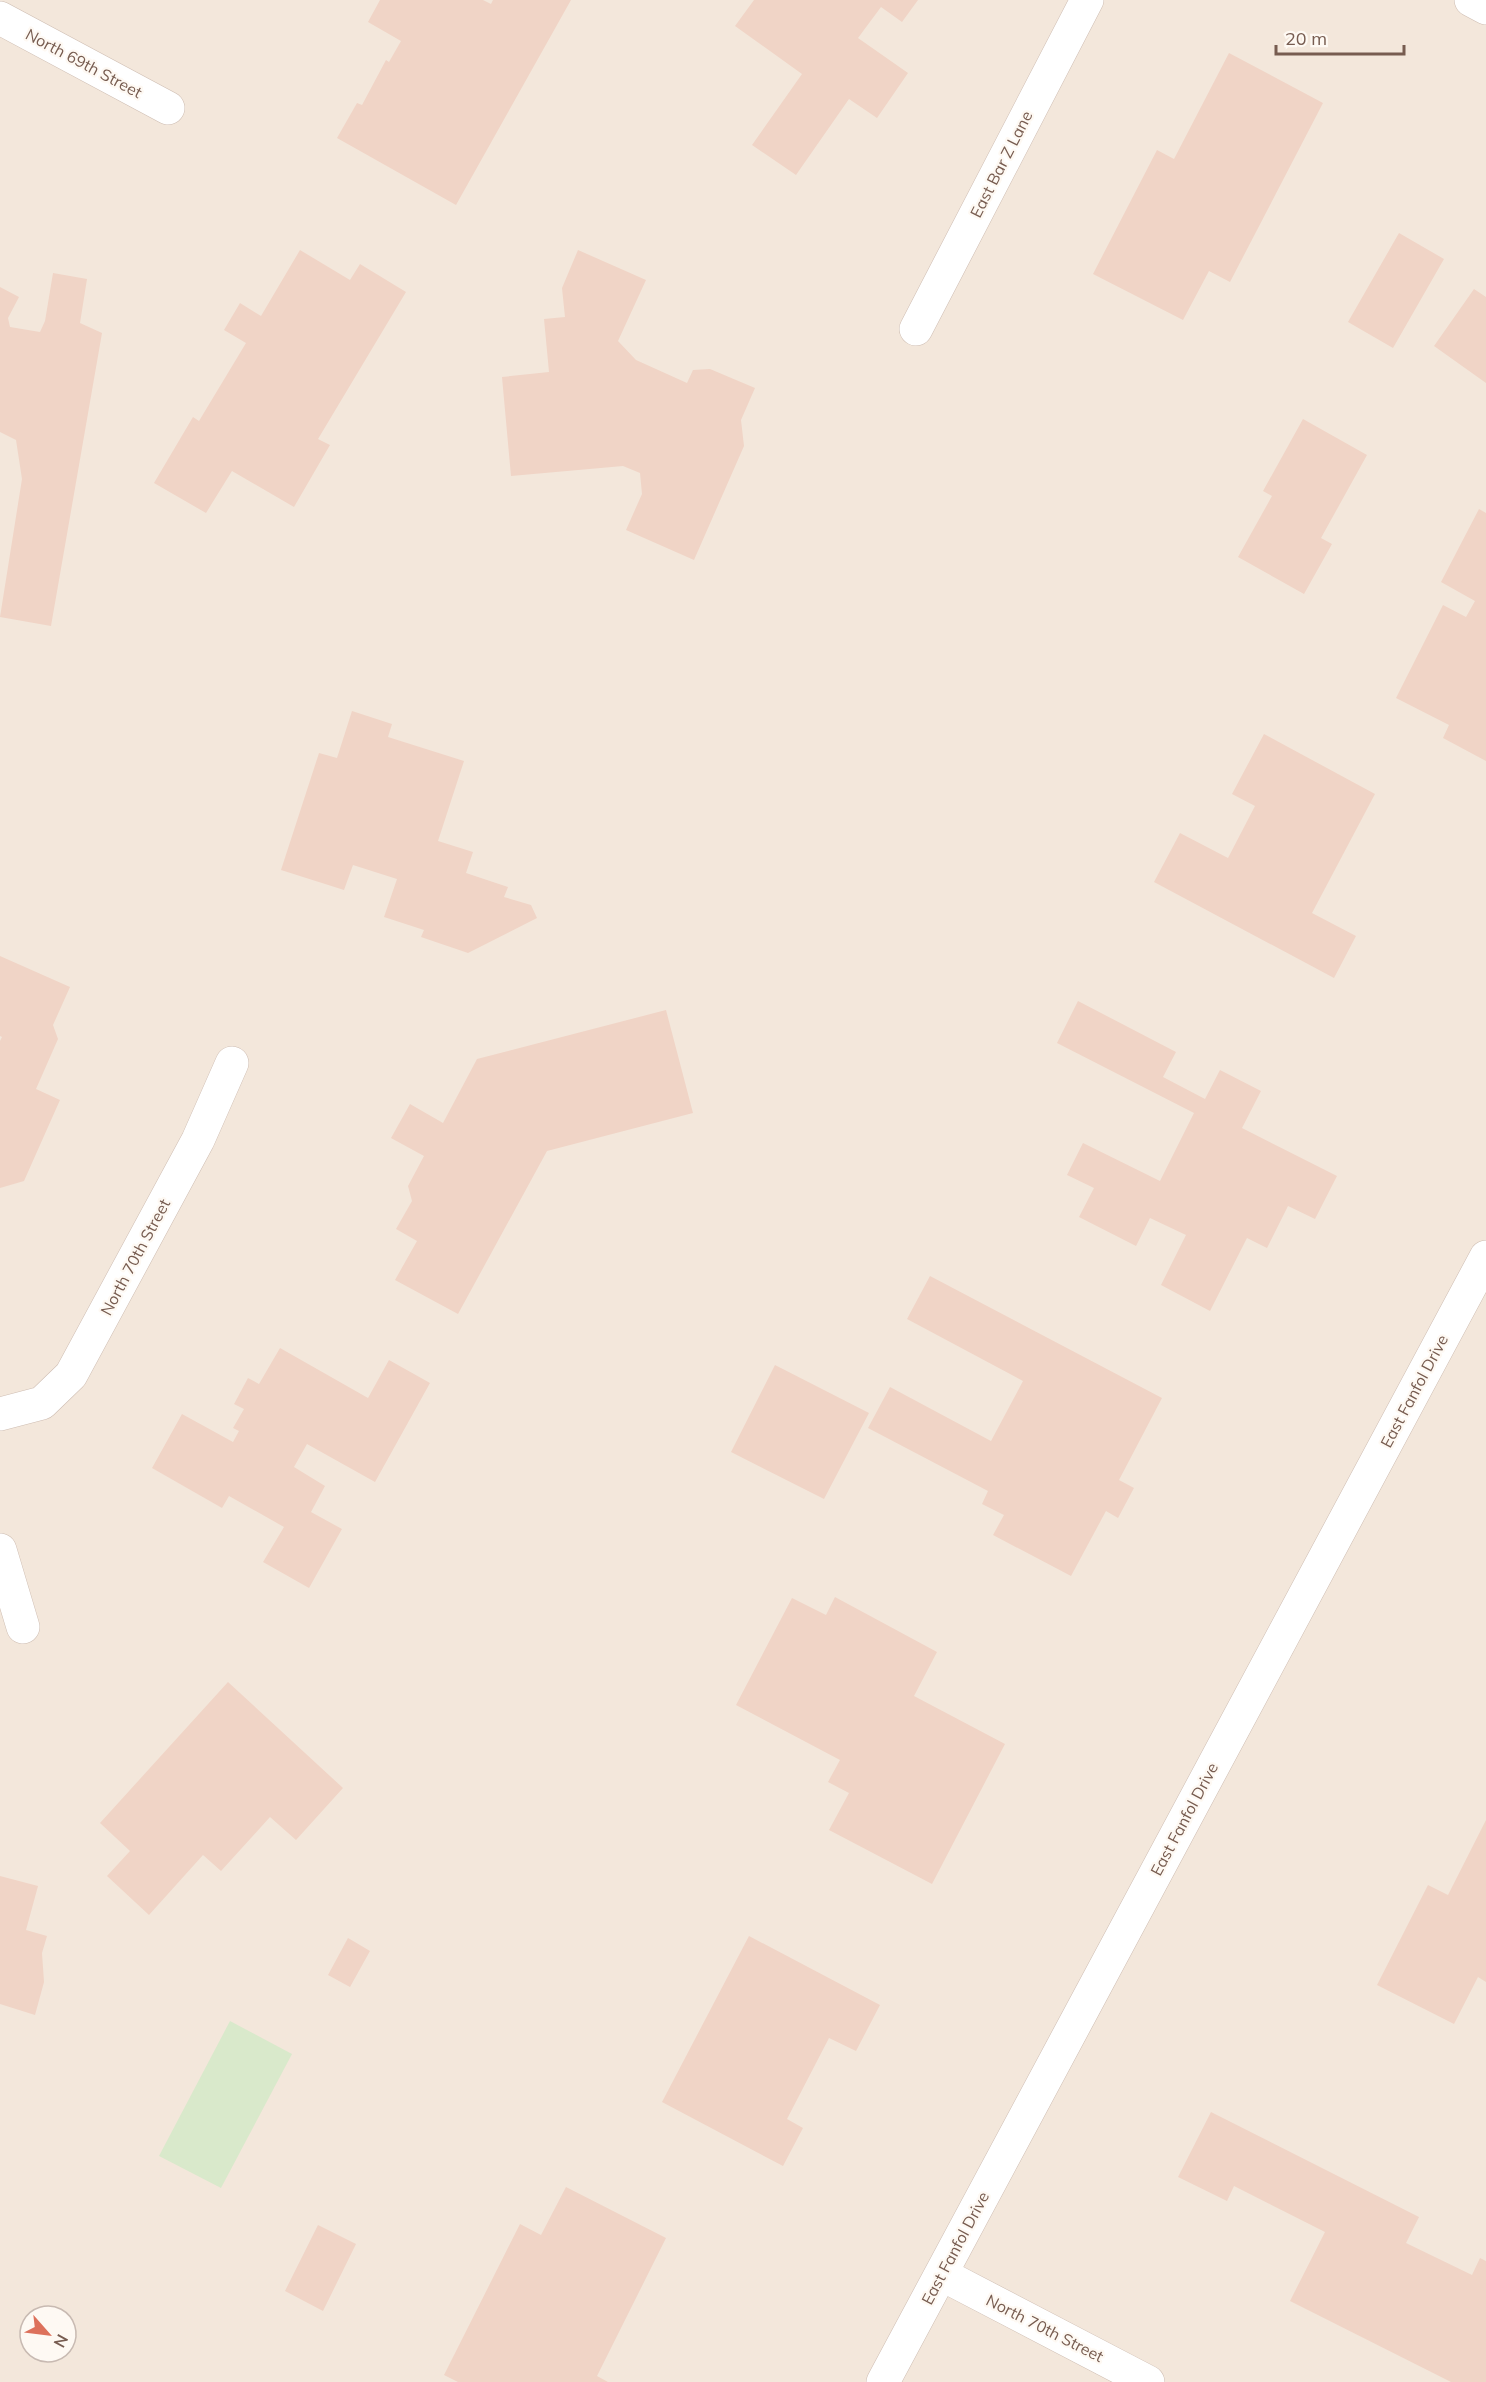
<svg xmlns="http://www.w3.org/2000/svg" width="1486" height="2382" font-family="Mulish,sans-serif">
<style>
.residential{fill:#f3e7db;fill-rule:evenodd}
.pitch{fill:#d9e9cb}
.building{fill:#f0d4c6}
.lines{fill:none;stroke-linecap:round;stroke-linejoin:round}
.minor-casing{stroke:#cebdb2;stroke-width:34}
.minor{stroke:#fff;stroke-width:33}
.labels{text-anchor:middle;stroke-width:4.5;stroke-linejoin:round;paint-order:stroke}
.street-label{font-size:16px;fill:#775c50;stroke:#fef9f3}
</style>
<rect width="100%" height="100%" fill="#fcf5ed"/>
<!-- residential -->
<path class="residential" d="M 0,0 L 1486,0 L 1486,2382 L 0,2382 ZM 30,2316 L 66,2316 L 66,2352 L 30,2352 Z"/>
<!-- pitch -->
<path class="pitch" d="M 230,2021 L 292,2054 L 221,2188 L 159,2156 Z"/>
<!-- building -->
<path class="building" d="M 380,0 L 483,0 L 491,4 L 493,0 L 571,0 L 456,205 L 337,138 L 357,103 L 362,105 L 386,60 L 389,62 L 401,41 L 368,22 Z
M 754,0 L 918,0 L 902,22 L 881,7 L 858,38 L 908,73 L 877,118 L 849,99 L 796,175 L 752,145 L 802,74 L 735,26 Z
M 1229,53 L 1323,103 L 1230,282 L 1209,271 L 1183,320 L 1093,274 L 1157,150 L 1174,159 Z
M 1399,233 L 1444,259 L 1393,348 L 1348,322 Z
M 300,250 L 350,280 L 360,264 L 406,292 L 318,439 L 330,445 L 294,507 L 232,471 L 206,513 L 154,483 L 193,417 L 199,421 L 246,343 L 224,330 L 240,303 L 261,316 Z
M 578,250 L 646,280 L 618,341 L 636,360 L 687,383 L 693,370 L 710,369 L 755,388 L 741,420 L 744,446 L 694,560 L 626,530 L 642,494 L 640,473 L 623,466 L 511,476 L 502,377 L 549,372 L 544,319 L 565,317 L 562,288 Z
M 53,273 L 87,279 L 80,323 L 102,333 L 51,626 L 0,617 L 22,479 L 16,440 L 0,432 L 0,287 L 19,297 L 8,318 L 10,327 L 40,332 L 45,321 Z
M 1474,289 L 1486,297 L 1486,383 L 1434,346 Z
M 1303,419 L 1367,455 L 1321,538 L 1332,544 L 1304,594 L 1238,557 L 1272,496 L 1263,491 Z
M 1479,509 L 1486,513 L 1486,761 L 1443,738 L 1449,725 L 1396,698 L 1443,605 L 1466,617 L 1475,601 L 1441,582 Z
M 352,711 L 392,724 L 388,737 L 464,761 L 438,841 L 473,852 L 466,873 L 508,887 L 504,897 L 531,905 L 537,918 L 468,953 L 421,937 L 424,930 L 384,917 L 397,879 L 353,865 L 344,890 L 281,870 L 319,753 L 337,758 Z
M 1264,734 L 1375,794 L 1312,913 L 1356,936 L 1334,978 L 1154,882 L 1180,833 L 1228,858 L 1255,806 L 1232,794 Z
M 0,956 L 70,987 L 53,1025 L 58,1039 L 36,1089 L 60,1100 L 24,1181 L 0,1188 L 0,1041 L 2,1037 L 0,1036 Z
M 1078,1001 L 1176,1052 L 1163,1077 L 1205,1099 L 1220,1070 L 1261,1091 L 1242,1128 L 1337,1176 L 1315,1219 L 1288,1206 L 1267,1248 L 1247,1238 L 1210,1311 L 1161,1285 L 1186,1235 L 1150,1218 L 1136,1246 L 1079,1217 L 1094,1188 L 1067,1175 L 1083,1143 L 1160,1181 L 1194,1113 L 1057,1043 Z
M 666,1010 L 693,1113 L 547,1151 L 458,1314 L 395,1280 L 417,1241 L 396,1229 L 412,1201 L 408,1186 L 424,1156 L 391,1138 L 410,1104 L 443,1123 L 477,1059 Z
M 930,1276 L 1162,1398 L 1119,1480 L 1134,1488 L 1118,1518 L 1106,1511 L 1071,1576 L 993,1535 L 1004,1515 L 982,1504 L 988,1491 L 868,1428 L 890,1387 L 991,1441 L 1023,1381 L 907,1319 Z
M 280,1348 L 368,1398 L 389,1360 L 430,1383 L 375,1482 L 307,1444 L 294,1467 L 325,1486 L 311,1512 L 342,1529 L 309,1588 L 263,1562 L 284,1527 L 229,1496 L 222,1508 L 152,1468 L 182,1414 L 233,1442 L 239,1431 L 233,1428 L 244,1409 L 234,1404 L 248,1378 L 259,1384 Z
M 775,1365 L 869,1413 L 824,1499 L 731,1452 Z
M 835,1597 L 937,1652 L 914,1696 L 1005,1744 L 932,1884 L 829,1830 L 849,1793 L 828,1782 L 840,1760 L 736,1705 L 792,1598 L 826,1615 Z
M 228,1682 L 343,1788 L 296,1840 L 270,1817 L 221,1871 L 203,1855 L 149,1915 L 107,1876 L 130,1851 L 100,1823 Z
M 1486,1820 L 1486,1982 L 1478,1977 L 1454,2024 L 1377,1985 L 1428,1885 L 1448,1895 Z
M 0,1876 L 38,1886 L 26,1930 L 47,1936 L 42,1953 L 44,1982 L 35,2015 L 0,2004 Z
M 749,1936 L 880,2005 L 856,2051 L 829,2038 L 787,2119 L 803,2128 L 783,2166 L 662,2102 Z
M 348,1938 L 370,1951 L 350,1987 L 328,1975 Z
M 1211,2112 L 1419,2217 L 1406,2243 L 1472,2275 L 1480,2258 L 1486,2261 L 1486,2382 L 1451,2382 L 1290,2301 L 1325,2232 L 1234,2186 L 1227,2201 L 1178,2177 Z
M 566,2187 L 666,2238 L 597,2376 L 608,2382 L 458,2382 L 444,2375 L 520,2224 L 541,2235 Z
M 318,2225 L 356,2244 L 323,2311 L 285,2291 Z"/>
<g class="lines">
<defs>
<path id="minor" d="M 1471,0 L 1486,8
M 0,18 L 168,108
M 916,329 L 1087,0
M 0,1414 L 42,1403 L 71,1375 L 198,1140 L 232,1063
M 0,1550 L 23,1627
M 941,2274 L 1148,2382
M 883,2382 L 1486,1257"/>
</defs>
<!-- minor casing -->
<use href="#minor" class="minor-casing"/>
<!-- minor -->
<use href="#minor" class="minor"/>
</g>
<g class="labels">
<!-- street labels -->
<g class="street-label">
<text transform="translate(84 63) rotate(28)" y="6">North 69th Street</text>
<text transform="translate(1001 164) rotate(-63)" y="6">East Bar Z Lane</text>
<text transform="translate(135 1257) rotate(-62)" y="6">North 70th Street</text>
<text transform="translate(1414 1391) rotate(-62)" y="6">East Fanfol Drive</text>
<text transform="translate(1184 1819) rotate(-62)" y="6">East Fanfol Drive</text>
<text transform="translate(955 2248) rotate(-62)" y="6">East Fanfol Drive</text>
<text transform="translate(1045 2328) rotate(27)" y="6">North 70th Street</text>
</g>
</g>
<!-- north arrow -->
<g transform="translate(48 2334) rotate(118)"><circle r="28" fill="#fef9f3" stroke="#c8bab2" stroke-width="1.5"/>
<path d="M0-4.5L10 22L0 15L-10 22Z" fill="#dd715b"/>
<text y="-9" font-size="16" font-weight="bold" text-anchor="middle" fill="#775c50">N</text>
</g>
<!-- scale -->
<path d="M1276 45v9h128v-9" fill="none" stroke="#775c50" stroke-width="3"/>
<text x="1285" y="45" font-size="18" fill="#775c50" stroke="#fef9f3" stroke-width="4.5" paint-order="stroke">20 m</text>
</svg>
